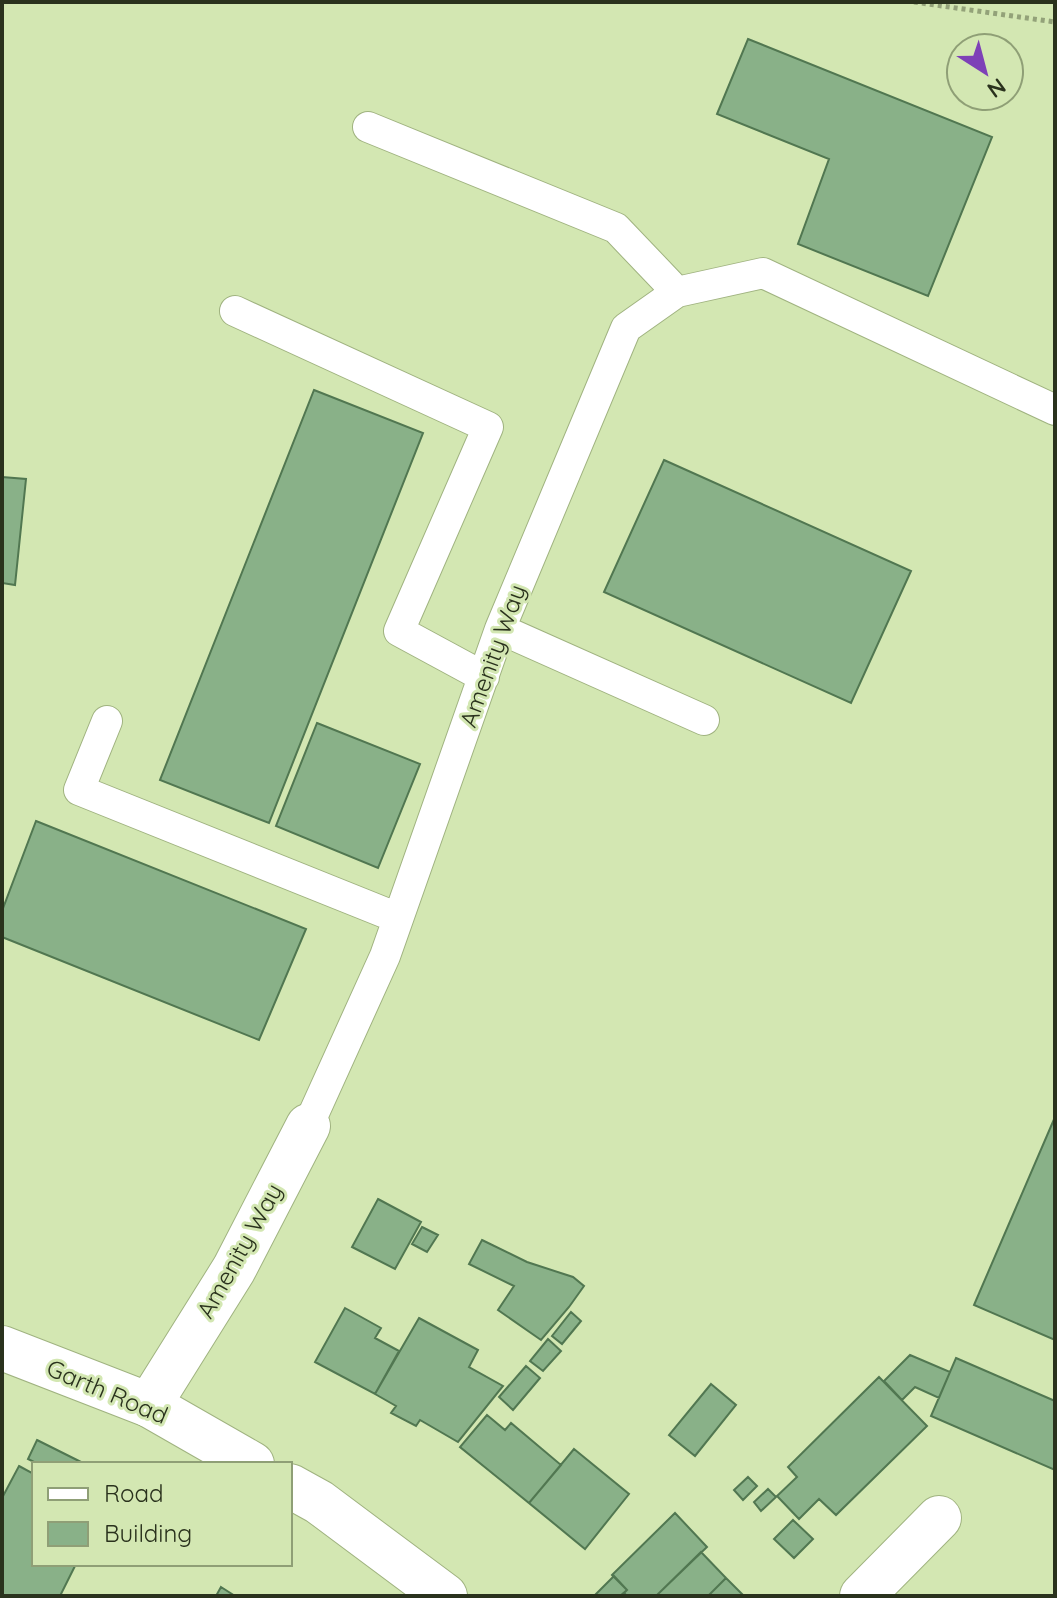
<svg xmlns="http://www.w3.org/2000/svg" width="1057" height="1598" font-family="Quicksand,sans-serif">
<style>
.building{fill:#89b188;stroke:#517751;stroke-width:2}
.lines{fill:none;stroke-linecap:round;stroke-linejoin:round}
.service-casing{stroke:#a0b380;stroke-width:32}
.minor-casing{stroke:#a0b380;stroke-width:46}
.tertiary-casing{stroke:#a0b380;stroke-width:46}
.path{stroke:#93a279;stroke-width:5;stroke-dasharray:4 4;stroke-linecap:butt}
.service{stroke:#fff;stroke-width:30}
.minor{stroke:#fff;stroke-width:44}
.tertiary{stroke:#fff;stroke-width:44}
.labels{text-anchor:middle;stroke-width:6;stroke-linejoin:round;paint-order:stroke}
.street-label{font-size:24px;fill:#2a321d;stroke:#d3e7b2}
</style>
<rect width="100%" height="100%" fill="#d3e7b2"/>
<!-- building -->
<path class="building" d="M 748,39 L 992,137 L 928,296 L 798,244 L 829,159 L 717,114 Z
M 314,390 L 423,433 L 269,823 L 160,780 Z
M 664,460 L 911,571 L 851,703 L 604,592 Z
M 2,477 L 26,479 L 15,585 L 2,583 Z
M 317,723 L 420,764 L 378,868 L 276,826 Z
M 36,821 L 306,929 L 259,1040 L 2,937 L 2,911 Z
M 1055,1117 L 1055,1340 L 974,1305 Z
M 378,1199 L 421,1222 L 395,1269 L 352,1247 Z
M 422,1227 L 438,1235 L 427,1252 L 412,1244 Z
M 482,1240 L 527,1262 L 573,1277 L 584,1286 L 569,1307 L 541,1340 L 498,1310 L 514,1286 L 469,1264 Z
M 345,1308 L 381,1328 L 375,1338 L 399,1351 L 375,1394 L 315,1362 Z
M 571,1312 L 581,1321 L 562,1344 L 552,1336 Z
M 419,1318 L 478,1350 L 469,1367 L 503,1386 L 458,1442 L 420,1420 L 416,1426 L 391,1413 L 396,1406 L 375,1394 Z
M 548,1339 L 561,1351 L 543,1371 L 530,1361 Z
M 910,1355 L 950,1372 L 939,1398 L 915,1387 L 902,1400 L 884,1381 Z
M 956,1358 L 1055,1401 L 1055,1470 L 931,1416 Z
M 526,1366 L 540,1378 L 513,1410 L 499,1397 Z
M 879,1377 L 927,1426 L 836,1515 L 819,1499 L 799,1519 L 777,1496 L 797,1477 L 788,1467 Z
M 711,1384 L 736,1405 L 695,1456 L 669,1435 Z
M 487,1415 L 505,1430 L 511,1423 L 561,1465 L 529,1503 L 460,1447 Z
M 37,1440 L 85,1464 L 38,1464 L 28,1459 Z
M 574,1449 L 629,1494 L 585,1549 L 529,1503 Z
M 19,1466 L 34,1474 L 34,1564 L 76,1564 L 60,1596 L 2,1596 L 2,1498 Z
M 748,1477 L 757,1486 L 743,1500 L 734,1490 Z
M 768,1489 L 776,1497 L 761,1511 L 754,1502 Z
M 675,1513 L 707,1547 L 656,1596 L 627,1596 L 624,1593 L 627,1590 L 612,1575 Z
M 793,1520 L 813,1539 L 794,1558 L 774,1539 Z
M 701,1552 L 726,1578 L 708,1596 L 656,1596 Z
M 614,1576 L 627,1590 L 620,1596 L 594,1596 Z
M 726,1578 L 744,1596 L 708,1596 Z
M 221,1587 L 235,1596 L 216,1596 Z"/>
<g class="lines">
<defs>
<path id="service" d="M 368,127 L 616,228 L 677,292
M 235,311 L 488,427 L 399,631 L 484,677
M 500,629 L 704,720
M 107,721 L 79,790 L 398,918
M 308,1126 L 385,956 L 500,629 L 626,328 L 677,292 L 763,273 L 1055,410"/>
<path id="minor" d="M 149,1405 L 234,1269 L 308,1126
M 862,1596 L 939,1518"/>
<path id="tertiary" d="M 2,1348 L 149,1405 L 252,1464
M 290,1486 L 319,1502 L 445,1596"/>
</defs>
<!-- service casing -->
<use href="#service" class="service-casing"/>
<!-- minor casing -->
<use href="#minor" class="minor-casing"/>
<!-- tertiary casing -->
<use href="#tertiary" class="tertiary-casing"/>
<!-- path -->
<path class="path" d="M 914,2 L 1055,22"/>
<!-- service -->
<use href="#service" class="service"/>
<!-- minor -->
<use href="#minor" class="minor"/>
<!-- tertiary -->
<use href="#tertiary" class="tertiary"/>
</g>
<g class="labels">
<!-- street labels -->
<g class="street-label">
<text transform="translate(493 656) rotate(-70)" y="8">Amenity Way</text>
<text transform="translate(240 1251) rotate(-61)" y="8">Amenity Way</text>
<text transform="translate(107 1392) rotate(23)" y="8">Garth Road</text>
</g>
</g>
<!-- border -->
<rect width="1057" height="1598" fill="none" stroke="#2a321d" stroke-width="8"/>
<!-- legend -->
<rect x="32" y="1462" width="260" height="104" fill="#d3e7b2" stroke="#8f9f76" stroke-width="2"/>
<rect x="48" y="1488" width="40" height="12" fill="#ffffff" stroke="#8f9f76" stroke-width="2"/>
<text x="104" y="1502" font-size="24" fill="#2a321d">Road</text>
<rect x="48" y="1522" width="40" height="24" fill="#89b188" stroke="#8f9f76" stroke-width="2"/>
<text x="104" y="1542" font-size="24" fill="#2a321d">Building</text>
<!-- north arrow -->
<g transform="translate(985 72) rotate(144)"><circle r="38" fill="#d3e7b2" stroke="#8f9f76" stroke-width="2"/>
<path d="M0-6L14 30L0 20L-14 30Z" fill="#7e41b7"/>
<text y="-12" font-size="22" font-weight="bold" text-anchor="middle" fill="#2a321d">N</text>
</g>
</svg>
